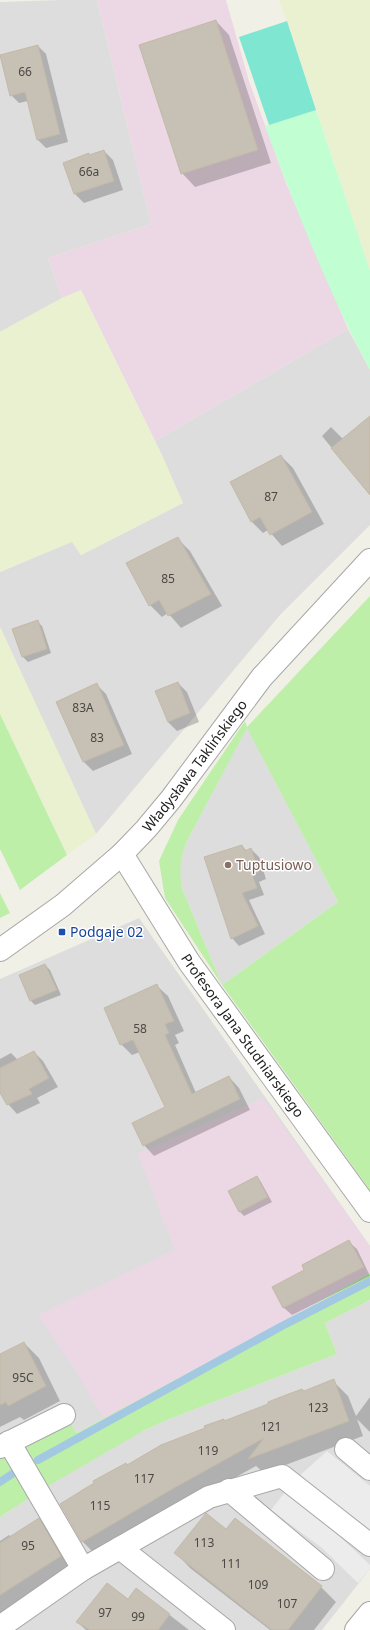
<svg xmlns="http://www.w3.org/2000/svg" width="370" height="1630" font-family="'Noto Sans',sans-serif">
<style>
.residential{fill:#dedddd}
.industrial{fill:#ebd8e4}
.farmland{fill:#e9f1d0}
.grass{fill:#beefa9;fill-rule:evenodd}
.park{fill:#c1fed1}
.pitch{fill:#7fe6d1}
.parking{fill:#ececec}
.shadow{fill:#0003}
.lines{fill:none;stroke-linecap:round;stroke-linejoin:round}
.stream{stroke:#a3c8e2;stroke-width:8}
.building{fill:#c6c0b5;stroke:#c4b9a7}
.minor-casing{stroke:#a7a7a7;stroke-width:24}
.minor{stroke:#fff;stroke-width:22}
.education-dot{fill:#8d6e63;stroke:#fff;stroke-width:1.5}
.transit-dot{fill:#1a4fb4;stroke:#fff;stroke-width:1.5}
.labels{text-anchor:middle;stroke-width:3;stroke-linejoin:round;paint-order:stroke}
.number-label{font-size:12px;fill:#4a4845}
.street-label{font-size:14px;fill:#202020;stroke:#fff}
.education-label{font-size:14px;fill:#785e54;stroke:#fff;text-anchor:start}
.transit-label{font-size:14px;fill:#164399;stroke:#fff;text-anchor:start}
</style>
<rect width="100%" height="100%" fill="#f1f0e6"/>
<!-- residential -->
<path class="residential" d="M 61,0 L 97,0 L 151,224 L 48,258 L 62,298 L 0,332 L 0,2 Z
M 348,329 L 370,370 L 370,525 L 280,615 L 96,834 L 0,627 L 0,572 L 72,541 L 81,555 L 183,503 L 155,441 Z
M 247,727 L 338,902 L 222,985 L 182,888 L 179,872 L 182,853 L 187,841 Z
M 139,918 L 370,1246 L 370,1273 L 314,1305 L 77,1433 L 67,1418 L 23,1444 L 143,1431 L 167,1420 L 337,1354 L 325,1323 L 370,1300 L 370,1569 L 322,1630 L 0,1630 L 0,1517 L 31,1497 L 0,1456 L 0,979 Z"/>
<!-- industrial -->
<path class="industrial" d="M 97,0 L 226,0 L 249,81 L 286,183 L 348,329 L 155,441 L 81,290 L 62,298 L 48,258 L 151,224 Z
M 263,1098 L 370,1246 L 370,1273 L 314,1305 L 104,1419 L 76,1371 L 38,1315 L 175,1250 L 138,1154 Z"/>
<!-- farmland -->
<path class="farmland" d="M 279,0 L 370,0 L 370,271 L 287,21 Z
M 81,290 L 162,455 L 183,503 L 81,555 L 72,542 L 0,572 L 0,332 L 62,298 Z
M 0,627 L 96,834 L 67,855 L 0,714 Z"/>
<!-- grass -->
<path class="grass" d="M 370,596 L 370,1190 L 222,985 L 165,898 L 159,861 L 178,820 L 245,721 L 247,727 ZM 247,728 L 338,902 L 222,985 L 182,888 C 179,870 180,858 187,841 Z
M 0,714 L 67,855 L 20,890 L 0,849 Z
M 0,893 L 10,913 L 0,918 Z
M 370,1273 L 370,1300 L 325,1323 L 337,1354 L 167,1420 L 143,1431 L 48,1486 L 22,1444 L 67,1418 L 77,1433 L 314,1305 Z
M 7,1453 L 31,1497 L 0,1517 L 0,1456 Z"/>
<!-- park -->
<path class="park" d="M 316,110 L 370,271 L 370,370 C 328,292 296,209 265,126 Z"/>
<!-- pitch -->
<path class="pitch" d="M 287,21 L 316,110 L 269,125 L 239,37 Z"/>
<!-- parking -->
<path class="parking" d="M 327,1451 L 370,1486 L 370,1538 L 297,1478 Z
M 285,1492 L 334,1531 L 370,1565 L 370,1569 L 358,1583 L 322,1548 L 271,1510 Z"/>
<!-- shadow -->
<path class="shadow" d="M 216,21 L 229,35 L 271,163 L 195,187 L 182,173 Z
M 38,46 L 46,54 L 68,142 L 46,148 L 38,140 L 28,101 L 19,103 L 11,95 L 0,56 Z
M 104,151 L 113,160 L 123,190 L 84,203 L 75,194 L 90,156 Z
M 370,417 L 370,495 L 322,436 L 331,427 L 343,439 Z
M 281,456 L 293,468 L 324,524 L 282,546 L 268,530 L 263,533 L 251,521 Z
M 178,539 L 190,551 L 222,606 L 181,628 L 168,613 L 162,617 L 150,605 Z
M 37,621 L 42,626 L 51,653 L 28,662 L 23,657 L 13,630 Z
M 178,683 L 187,692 L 199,722 L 177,731 L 168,722 Z
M 97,685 L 106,694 L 132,754 L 93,771 L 84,762 L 58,702 Z
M 242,846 L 247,851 L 251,849 L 259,857 L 266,879 L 259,882 L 264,895 L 249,900 L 265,934 L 239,946 L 232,938 Z
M 45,965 L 50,970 L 61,995 L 35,1005 L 31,1001 Z
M 157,986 L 168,996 L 184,1031 L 175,1035 L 179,1043 L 175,1045 L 196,1093 L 229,1077 L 239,1088 L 250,1110 L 154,1156 L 144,1145 L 166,1108 L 140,1052 L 132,1055 L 121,1044 Z
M 34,1052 L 43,1061 L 58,1087 L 37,1098 L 40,1103 L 17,1114 L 8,1104 L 0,1091 L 0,1059 L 11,1053 L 18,1060 Z
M 257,1177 L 261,1182 L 272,1202 L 244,1216 L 240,1212 Z
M 349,1242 L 357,1249 L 370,1276 L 292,1315 L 284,1308 L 273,1288 L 306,1270 Z
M 24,1343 L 39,1358 L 60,1401 L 24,1420 L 20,1417 L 0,1427 L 0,1355 Z
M 333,1381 L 348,1396 L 356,1416 L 370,1397 L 370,1432 L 357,1419 L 363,1436 L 264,1473 L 256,1466 L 189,1503 L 97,1556 L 82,1541 L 128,1466 L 223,1420 L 225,1422 Z
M 39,1519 L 53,1534 L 75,1571 L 0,1621 L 0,1541 L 9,1535 L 11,1537 Z
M 226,1530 L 321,1587 L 336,1602 L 314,1630 L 270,1630 L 190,1568 L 176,1553 Z
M 136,1589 L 189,1630 L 86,1630 L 77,1622 L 128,1600 Z"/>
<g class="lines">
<!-- stream -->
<path class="stream" d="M 38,1460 L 282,1326 L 370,1281
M 0,1482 L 12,1474"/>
</g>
<!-- building -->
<path class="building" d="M 216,20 L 258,150 L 181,174 L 139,45 Z
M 38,45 L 60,134 L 37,140 L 25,92 L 10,96 L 0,55 Z
M 104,150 L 114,181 L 74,194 L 63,163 L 89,153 L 89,155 Z
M 370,416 L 370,495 L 331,448 Z
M 281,455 L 312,512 L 270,535 L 260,517 L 251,522 L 230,482 Z
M 178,537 L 211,594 L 168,616 L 159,600 L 149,606 L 126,563 Z
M 38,620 L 47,649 L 22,657 L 12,629 Z
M 178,682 L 190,713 L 168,722 L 155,691 Z
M 97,683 L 124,745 L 83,762 L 56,702 Z
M 242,845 L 245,851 L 251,848 L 259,872 L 252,874 L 257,888 L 242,893 L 258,926 L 231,939 L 204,857 Z
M 45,964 L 57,990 L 30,1001 L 19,975 Z
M 157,984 L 174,1021 L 165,1024 L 169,1033 L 165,1035 L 192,1094 L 229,1076 L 240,1099 L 143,1146 L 132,1123 L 165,1107 L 133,1040 L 120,1045 L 104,1008 Z
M 34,1051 L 49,1078 L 29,1089 L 32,1094 L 7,1105 L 0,1093 L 0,1068 Z
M 257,1176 L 268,1197 L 239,1212 L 228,1191 Z
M 349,1240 L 364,1267 L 283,1308 L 272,1287 L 304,1270 L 302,1265 Z
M 24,1342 L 46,1386 L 8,1406 L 6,1402 L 0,1405 L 0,1354 Z
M 334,1379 L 349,1421 L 248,1459 L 264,1438 L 174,1488 L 82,1542 L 60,1504 L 94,1483 L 93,1481 L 126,1463 L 127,1465 L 161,1445 L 205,1428 L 204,1426 L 224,1419 L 224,1421 L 268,1404 L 268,1402 L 286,1395 L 302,1389 L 304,1391 Z
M 206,1513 L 226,1529 L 235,1518 L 322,1586 L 288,1630 L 272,1630 L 174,1553 Z
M 39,1518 L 61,1556 L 0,1595 L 0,1543 Z
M 107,1583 L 128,1599 L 136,1588 L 170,1614 L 158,1630 L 90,1630 L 76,1622 Z"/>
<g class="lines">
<defs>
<g id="minor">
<path id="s1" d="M 122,854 L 189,962 L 370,1211"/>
<path id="s2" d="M 0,950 L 63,905 L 122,854 L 146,829 L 171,799 L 262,677 L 370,560"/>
<path d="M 9,1442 L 83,1569"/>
<path d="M 0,1447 L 64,1415"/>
<path d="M 346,1449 L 370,1469"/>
<path d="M 229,1490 L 323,1569"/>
<path d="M 120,1548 L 224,1630"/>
<path d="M 0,1627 L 83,1569 L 209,1497 L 282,1476 L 370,1545"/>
<path d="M 356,1630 L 370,1613"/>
</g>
</defs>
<!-- minor casing -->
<use href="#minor" class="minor-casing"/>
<!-- minor -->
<use href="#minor" class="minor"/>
</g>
<!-- markers -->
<circle class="education-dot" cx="228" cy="865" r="4"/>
<rect class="transit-dot" x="58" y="928" width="8" height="8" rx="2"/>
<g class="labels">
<!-- number labels -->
<g class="number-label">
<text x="25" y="76">66</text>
<text x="89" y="176">66a</text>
<text x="271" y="501">87</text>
<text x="168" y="583">85</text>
<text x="83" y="712">83A</text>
<text x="97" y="742">83</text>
<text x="140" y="1033">58</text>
<text x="23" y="1382">95C</text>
<text x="318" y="1412">123</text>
<text x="271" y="1431">121</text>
<text x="208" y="1455">119</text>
<text x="144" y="1483">117</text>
<text x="100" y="1510">115</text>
<text x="204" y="1547">113</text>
<text x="28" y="1550">95</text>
<text x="231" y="1568">111</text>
<text x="258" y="1589">109</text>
<text x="287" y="1608">107</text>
<text x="105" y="1617">97</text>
<text x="138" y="1621">99</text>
</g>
<!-- street labels -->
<g class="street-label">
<text dy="5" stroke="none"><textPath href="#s2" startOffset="270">Władysława Taklińskiego</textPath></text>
<text dy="5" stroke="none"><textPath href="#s1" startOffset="218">Profesora Jana Studniarskiego</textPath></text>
</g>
<!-- education labels -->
<g class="education-label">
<text x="236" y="870">Tuptusiowo</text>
</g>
<!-- transit labels -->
<g class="transit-label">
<text x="70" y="937">Podgaje 02</text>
</g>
</g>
</svg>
